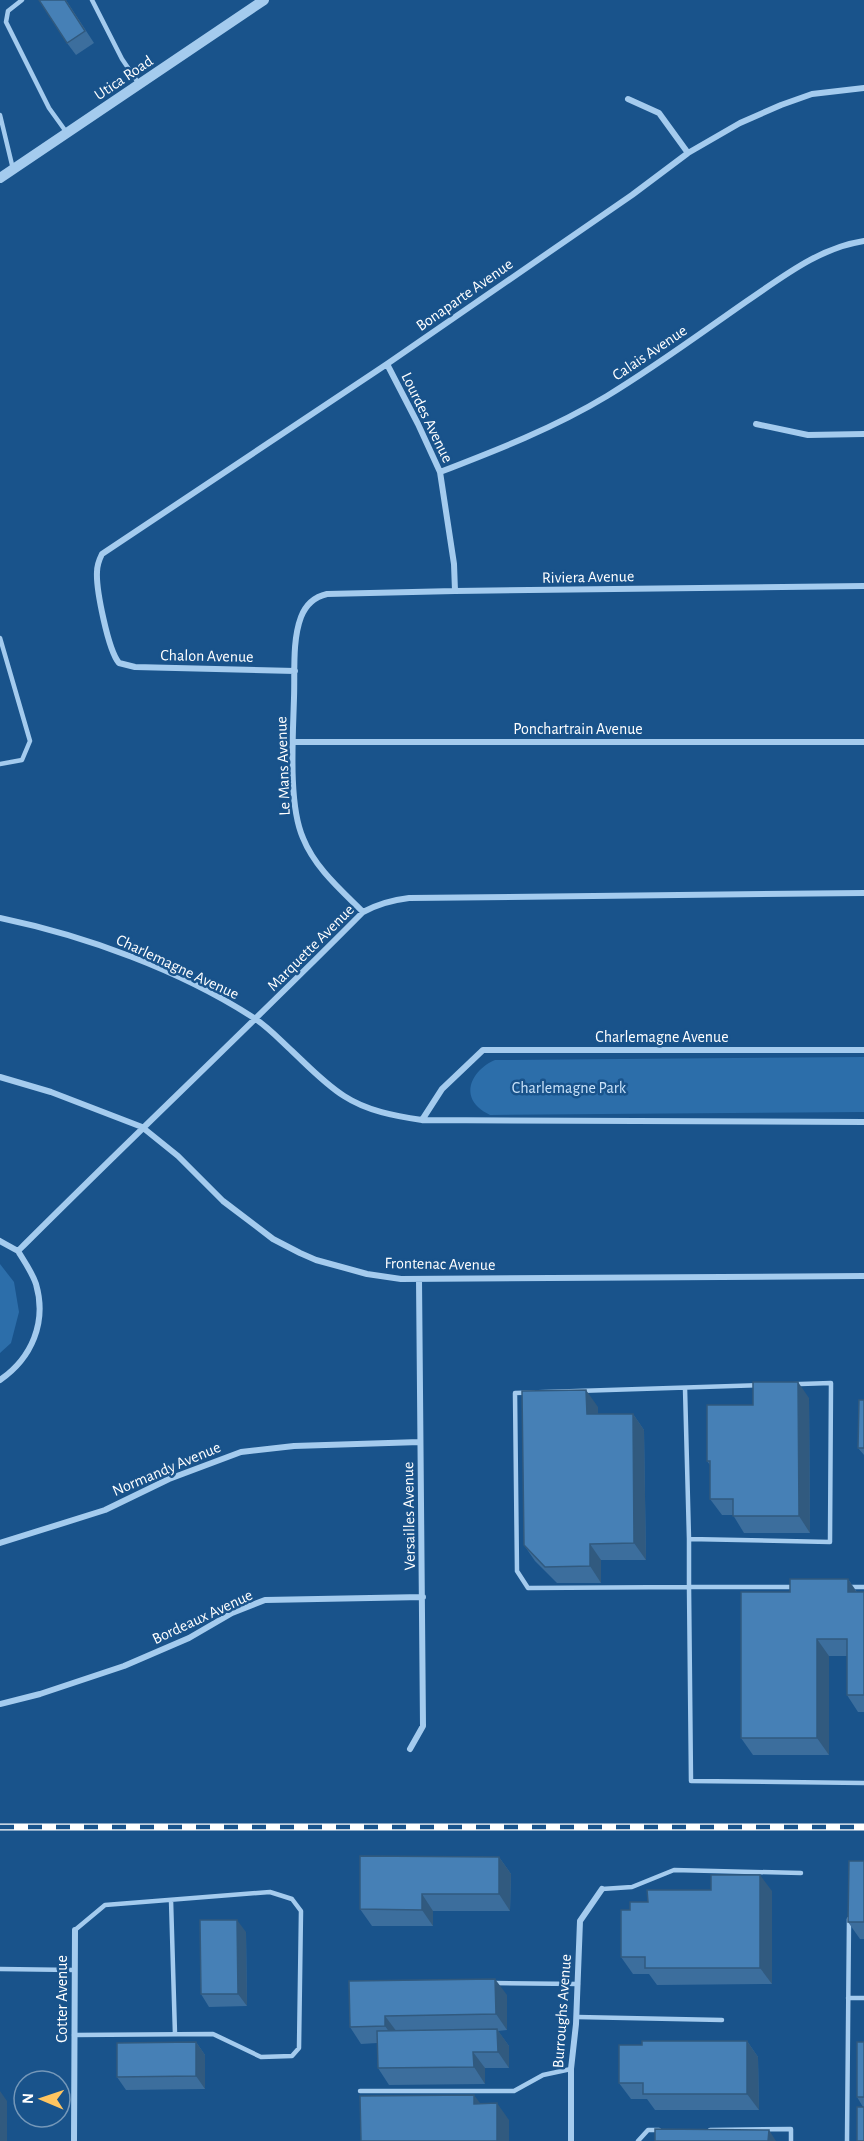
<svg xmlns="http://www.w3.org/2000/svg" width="864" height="2141" font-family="'Alegreya Sans',sans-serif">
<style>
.green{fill:#2c6eaa}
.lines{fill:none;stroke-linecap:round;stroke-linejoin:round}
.service{stroke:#a4cbee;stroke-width:4.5}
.minor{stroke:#a4cbee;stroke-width:6}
.tertiary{stroke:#a4cbee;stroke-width:10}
.rail-casing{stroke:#fff;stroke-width:7}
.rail{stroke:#19538b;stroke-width:4.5;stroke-dasharray:14;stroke-linecap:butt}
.wall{fill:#3c6e9d}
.shaded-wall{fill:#315a7f}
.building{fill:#4680b6;stroke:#315a7f;stroke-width:1.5}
.labels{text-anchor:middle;stroke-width:5;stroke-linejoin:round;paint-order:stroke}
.street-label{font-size:16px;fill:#fff;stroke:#19538b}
.park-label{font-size:16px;fill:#cae3fa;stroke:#19538b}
</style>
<rect width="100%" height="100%" fill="#19538b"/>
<!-- green -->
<path class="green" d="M 864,1057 L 864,1112 L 490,1115 C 486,1113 481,1110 478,1107 C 460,1090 477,1067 495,1060 Z
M 0,1264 L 14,1282 L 19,1312 L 11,1343 L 0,1353 Z"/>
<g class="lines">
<!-- service -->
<path class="service" d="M 22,0 L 8,11 L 6,22 L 49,108 L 67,133
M 92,0 L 122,59 L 139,84
M 0,115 L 13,169
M 0,638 L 30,741 L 22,760 L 0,764
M 831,1383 L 830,1542 L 689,1539 L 689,1587 L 528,1588 L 517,1571 L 515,1393 Z
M 685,1388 L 689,1539
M 795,1587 L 689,1587 L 691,1781 L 864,1783
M 849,1587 L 864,1587
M 602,1889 L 632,1887 L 674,1870 L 801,1873
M 171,1900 L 175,2034
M 0,1969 L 74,1970
M 493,1983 L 578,1984
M 848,1998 L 864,1998
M 577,2017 L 722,2020
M 74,2035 L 213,2034 L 261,2057 L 292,2056 L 299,2048 L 301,1911 L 292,1899 L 270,1892 L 105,1905 L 75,1930
M 360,2091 L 514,2091 L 543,2075 L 571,2069
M 710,2130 L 791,2129 L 791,2141
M 638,2141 L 648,2130 L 659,2130
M 847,2141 L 849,1919"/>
<!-- minor -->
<path class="minor" d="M 628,99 L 659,113 L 688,153
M 387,364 L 418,424 L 440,472 L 454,564 L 455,591
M 756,424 L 808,435 L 864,434
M 440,472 C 497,450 554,428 607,396 C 655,367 701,333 747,301 C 784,276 819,248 864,241
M 295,671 L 135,667 L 119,663 C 108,650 96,589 97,572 C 97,565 99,560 102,554 L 387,364 L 632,195 L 688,153 L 740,123 L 781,105 L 812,94 L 864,88
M 293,742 L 864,742
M 363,912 C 341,890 315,868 303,838 C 288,804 293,736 294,698 C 295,672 292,641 301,617 C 306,604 314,597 327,594 L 455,591 L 864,586
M 0,918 C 86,936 180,970 254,1018 C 268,1027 280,1040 292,1051 C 308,1066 325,1084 344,1096 C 367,1111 395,1116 422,1120 L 864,1122
M 0,1077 L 51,1092 L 142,1127 L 178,1156 L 223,1201 L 273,1239 L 300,1253 L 316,1260 L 367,1274 L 401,1279 L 864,1276
M 422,1120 L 442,1089 L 483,1050 L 864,1050
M 0,1241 L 18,1251
M 18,1251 C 132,1137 249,1027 363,912 C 378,904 392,900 409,898 L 864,893
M 0,1380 C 32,1358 47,1322 36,1284 C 32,1272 24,1261 18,1251
M 0,1543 L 105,1510 L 169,1479 L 241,1452 L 294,1446 L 420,1442
M 0,1704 L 40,1694 L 124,1666 L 189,1638 L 232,1613 L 265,1600 L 423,1597
M 410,1749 L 423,1726 L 419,1279
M 74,2141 L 75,1930
M 571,2141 L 571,2069 L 576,2024 L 580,1921 L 602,1889"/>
<!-- tertiary -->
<path class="tertiary" d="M 0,178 L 264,0"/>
<defs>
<path id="rail" d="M 0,1827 L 864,1827"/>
</defs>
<!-- rail casing -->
<use href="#rail" class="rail-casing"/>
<!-- rail -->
<use href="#rail" class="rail"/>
</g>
<!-- wall -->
<path class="wall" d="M 66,0 L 94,43 L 76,55 L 67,43 Z
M 809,1398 L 810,1533 L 744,1533 L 733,1515 L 722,1515 L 710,1499 L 710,1465 L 707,1461 L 753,1405 Z
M 864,1400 L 864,1455 L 858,1448 Z
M 598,1407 L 598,1414 L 633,1414 L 644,1430 L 646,1560 L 601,1560 L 601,1583 L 557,1583 L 535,1561 L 524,1545 Z
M 848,1579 L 857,1592 L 864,1592 L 864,1712 L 858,1712 L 847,1695 L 847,1656 L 829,1656 L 829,1755 L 753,1755 L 741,1738 L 790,1592 Z
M 499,1857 L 511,1874 L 510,1911 L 433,1911 L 433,1926 L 372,1926 L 360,1909 Z
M 864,1861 L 864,1939 L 860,1939 L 848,1922 Z
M 772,1891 L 772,1984 L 657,1985 L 649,1974 L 633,1974 L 621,1957 L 630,1910 L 648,1902 Z
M 246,1932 L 247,2006 L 209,2007 L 201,1994 Z
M 349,1981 L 507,1995 L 507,2030 L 498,2031 L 509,2046 L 509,2068 L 485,2068 L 485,2084 L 389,2085 L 378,2068 L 377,2043 L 361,2044 L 350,2027 Z
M 747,2041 L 758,2057 L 759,2110 L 655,2110 L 647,2099 L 631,2099 L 619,2083 Z
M 196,2042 L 205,2055 L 205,2089 L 126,2090 L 117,2077 Z
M 864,2042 L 864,2141 L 863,2107 L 857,2097 Z"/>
<!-- shaded-wall -->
<path class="shaded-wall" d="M 798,1382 L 809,1398 L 810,1533 L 799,1516 Z
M 586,1390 L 598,1407 L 598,1431 L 587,1414 Z
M 633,1414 L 644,1430 L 646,1560 L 634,1543 Z
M 590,1544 L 601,1560 L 601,1583 L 590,1566 Z
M 848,1579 L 859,1596 L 848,1592 Z
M 817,1639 L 829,1656 L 829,1755 L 817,1738 Z
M 499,1857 L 511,1874 L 510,1911 L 499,1894 Z
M 760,1875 L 772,1891 L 772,1984 L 760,1968 Z
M 422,1894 L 433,1911 L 433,1926 L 422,1910 Z
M 237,1920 L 246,1932 L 247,2006 L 238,1994 Z
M 495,1979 L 507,1995 L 507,2030 L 496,2014 Z
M 385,2016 L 397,2032 L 397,2043 L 385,2026 Z
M 497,2029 L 509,2046 L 509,2068 L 498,2052 Z
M 747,2041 L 758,2057 L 759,2110 L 747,2094 Z
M 196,2042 L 205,2055 L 205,2089 L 196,2076 Z
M 473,2052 L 485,2068 L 485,2084 L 474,2067 Z
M 0,2091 L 7,2101 L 7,2141 L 0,2141 Z
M 474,2095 L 486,2111 L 474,2104 Z
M 497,2103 L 509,2120 L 509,2141 L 497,2141 Z
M 769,2130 L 776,2141 L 768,2141 Z"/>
<!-- building -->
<path class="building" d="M 39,0 L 65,0 L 85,31 L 67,43 Z
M 753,1382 L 798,1382 L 799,1516 L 733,1516 L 733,1499 L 710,1499 L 710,1461 L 707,1461 L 707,1405 L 753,1405 Z
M 586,1390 L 587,1414 L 633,1414 L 634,1543 L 590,1544 L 590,1566 L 545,1567 L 524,1545 L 522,1391 Z
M 859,1400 L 864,1400 L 864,1448 L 858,1448 Z
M 790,1579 L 848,1579 L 848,1592 L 864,1592 L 864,1695 L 847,1695 L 847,1639 L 817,1639 L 817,1738 L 741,1738 L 741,1592 L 790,1592 Z
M 360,1856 L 499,1857 L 499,1894 L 422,1894 L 422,1910 L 360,1909 Z
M 849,1861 L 864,1861 L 864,1922 L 848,1922 Z
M 711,1875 L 760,1875 L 760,1968 L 645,1968 L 645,1957 L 621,1957 L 621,1910 L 630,1910 L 630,1902 L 648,1902 L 647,1890 L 711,1890 Z
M 200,1920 L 237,1920 L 238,1994 L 201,1994 Z
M 495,1979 L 496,2014 L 385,2016 L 385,2026 L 350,2027 L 349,1981 Z
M 497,2029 L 498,2052 L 473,2052 L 474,2067 L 378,2068 L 377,2031 Z
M 642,2041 L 747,2041 L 747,2094 L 643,2094 L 643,2083 L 619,2083 L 619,2045 L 642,2045 Z
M 196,2042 L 196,2076 L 117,2077 L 117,2043 Z
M 857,2042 L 864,2042 L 864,2097 L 857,2097 Z
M 474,2095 L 474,2104 L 497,2103 L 497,2141 L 361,2141 L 360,2096 Z
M 857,2107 L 864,2107 L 864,2141 L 857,2141 Z
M 655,2129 L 769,2130 L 768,2141 L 655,2141 Z"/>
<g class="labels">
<!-- street labels -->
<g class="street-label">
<text transform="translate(123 77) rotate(-34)" y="6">Utica Road</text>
<text transform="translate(464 294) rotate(-35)" y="6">Bonaparte Avenue</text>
<text transform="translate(649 352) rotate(-34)" y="6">Calais Avenue</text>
<text transform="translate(428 417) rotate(64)" y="6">Lourdes Avenue</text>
<text transform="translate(588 576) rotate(-1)" y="6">Riviera Avenue</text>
<text transform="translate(207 655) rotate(1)" y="6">Chalon Avenue</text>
<text x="578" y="734">Ponchartrain Avenue</text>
<text transform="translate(282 766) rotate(-92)" y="6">Le Mans Avenue</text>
<text transform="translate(310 947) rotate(-45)" y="6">Marquette Avenue</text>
<text transform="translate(178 966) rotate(25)" y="6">Charlemagne Avenue</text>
<text x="662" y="1042">Charlemagne Avenue</text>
<text transform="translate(440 1263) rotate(1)" y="6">Frontenac Avenue</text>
<text transform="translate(166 1468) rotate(-23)" y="6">Normandy Avenue</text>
<text transform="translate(408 1516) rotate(-91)" y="6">Versailles Avenue</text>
<text transform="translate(202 1616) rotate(-25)" y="6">Bordeaux Avenue</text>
<text transform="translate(61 1999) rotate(-90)" y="6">Cotter Avenue</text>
<text transform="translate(561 2011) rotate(-86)" y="6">Burroughs Avenue</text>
</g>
<!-- park labels -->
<g class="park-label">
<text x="569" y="1093">Charlemagne Park</text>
</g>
</g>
<!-- north arrow -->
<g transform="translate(42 2099) rotate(272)"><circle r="28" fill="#19538b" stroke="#7598b9" stroke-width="1.5"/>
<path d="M0-4.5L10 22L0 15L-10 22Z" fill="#ffc560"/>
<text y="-9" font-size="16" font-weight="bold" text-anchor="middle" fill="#ffffff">N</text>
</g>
</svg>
